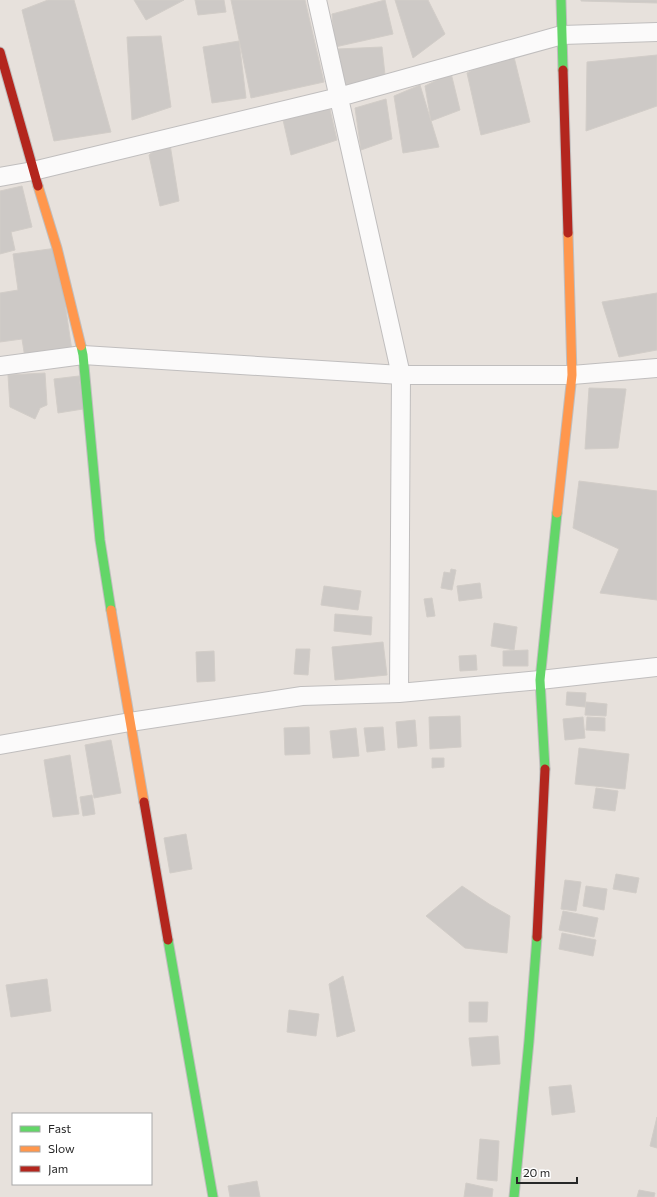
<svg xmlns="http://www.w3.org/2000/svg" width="657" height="1197" font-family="Commissioner,sans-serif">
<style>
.building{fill:#cdc9c6;stroke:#d2cdc8}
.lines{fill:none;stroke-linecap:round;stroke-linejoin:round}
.street-casing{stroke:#c0bebe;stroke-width:20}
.fast-casing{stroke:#c0bebe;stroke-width:11}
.slow-casing{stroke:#c0bebe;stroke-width:11}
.jam-casing{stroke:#c0bebe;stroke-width:11}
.street{stroke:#fbfafa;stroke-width:18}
.fast{stroke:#63d668;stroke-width:9}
.slow{stroke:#ff974d;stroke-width:9}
.jam{stroke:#b3261e;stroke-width:9}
</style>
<rect width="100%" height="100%" fill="#e7e1dc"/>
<!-- building -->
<path class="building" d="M 48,0 L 74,0 L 111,132 L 54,141 L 22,10 Z
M 134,0 L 184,0 L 146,20 Z
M 195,0 L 224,0 L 226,12 L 198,15 Z
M 231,0 L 305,0 L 324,82 L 251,98 Z
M 385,0 L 393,34 L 335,47 L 332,14 Z
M 395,0 L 428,0 L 445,34 L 413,58 Z
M 581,0 L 657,0 L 657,3 L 581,1 Z
M 161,36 L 171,107 L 132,120 L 127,37 Z
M 239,41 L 246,98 L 212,103 L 203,47 Z
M 382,47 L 385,75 L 345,88 L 338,49 Z
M 512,49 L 530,122 L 481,135 L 467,73 Z
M 657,55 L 657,106 L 586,131 L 587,62 Z
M 451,73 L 460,110 L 431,121 L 425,86 Z
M 420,85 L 439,147 L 403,153 L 394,96 Z
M 386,99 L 392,139 L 361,150 L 355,108 Z
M 329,105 L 337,140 L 291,155 L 281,111 Z
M 169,138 L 179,201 L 160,206 L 149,155 Z
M 22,186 L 32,227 L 11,232 L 15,250 L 0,254 L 0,191 Z
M 57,248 L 72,351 L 25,358 L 22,339 L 0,342 L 0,293 L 18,290 L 13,254 Z
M 657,293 L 657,350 L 619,357 L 602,302 Z
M 45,373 L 47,405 L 40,408 L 35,419 L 10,407 L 8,375 Z
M 79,376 L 83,409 L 58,413 L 54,379 Z
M 589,388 L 626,389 L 618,448 L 585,449 Z
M 579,481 L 657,491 L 657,600 L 600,593 L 619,549 L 573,528 Z
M 451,569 L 456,570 L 452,590 L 441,588 L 444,572 L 450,573 Z
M 480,583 L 482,598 L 459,601 L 457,586 Z
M 324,586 L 361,591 L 358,610 L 321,605 Z
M 432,598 L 435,616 L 427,617 L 424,599 Z
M 335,614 L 372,617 L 371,635 L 334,631 Z
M 494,623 L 517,627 L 514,650 L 491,646 Z
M 383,642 L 387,675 L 335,680 L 332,647 Z
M 296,649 L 310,649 L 308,675 L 294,674 Z
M 528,650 L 528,666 L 503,666 L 503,651 Z
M 214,651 L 215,681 L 197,682 L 196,652 Z
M 476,655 L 477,670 L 460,671 L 459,656 Z
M 567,692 L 586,693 L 585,707 L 566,705 Z
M 586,702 L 607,704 L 606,716 L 585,715 Z
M 460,716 L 461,747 L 430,749 L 429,717 Z
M 583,717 L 585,738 L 565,740 L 563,719 Z
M 587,717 L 605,718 L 605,731 L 586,730 Z
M 415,720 L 417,746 L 398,748 L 396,722 Z
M 309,727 L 310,754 L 285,755 L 284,728 Z
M 383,727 L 385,750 L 367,752 L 364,728 Z
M 356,728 L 359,756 L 333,758 L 330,731 Z
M 111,740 L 121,793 L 94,798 L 85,745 Z
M 579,748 L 629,754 L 625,789 L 575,784 Z
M 70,755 L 79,814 L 53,817 L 44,760 Z
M 432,758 L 444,758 L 444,767 L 432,768 Z
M 596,788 L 618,791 L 615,811 L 593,808 Z
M 92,795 L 95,814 L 83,816 L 80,797 Z
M 186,834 L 192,869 L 170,873 L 164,838 Z
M 616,874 L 639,878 L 636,893 L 613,889 Z
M 565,880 L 581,882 L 576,911 L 561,909 Z
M 462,886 L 489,904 L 510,916 L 507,953 L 465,948 L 426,916 Z
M 586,886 L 607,889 L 604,910 L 583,906 Z
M 563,911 L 598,918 L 594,937 L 559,930 Z
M 562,933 L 596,940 L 593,956 L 559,949 Z
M 343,976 L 355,1031 L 337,1037 L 329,984 Z
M 47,979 L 51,1011 L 11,1017 L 6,985 Z
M 469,1002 L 488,1002 L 487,1022 L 469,1022 Z
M 289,1010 L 319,1014 L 316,1036 L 287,1032 Z
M 498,1036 L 500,1064 L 472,1066 L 469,1038 Z
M 571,1085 L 575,1112 L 552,1115 L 549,1087 Z
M 657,1117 L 657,1148 L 650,1146 Z
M 480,1139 L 499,1141 L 497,1181 L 477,1179 Z
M 257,1181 L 260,1197 L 230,1197 L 228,1186 Z
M 466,1183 L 493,1189 L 492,1197 L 464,1197 Z
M 639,1190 L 655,1193 L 654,1197 L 637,1197 Z"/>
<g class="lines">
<defs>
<path id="street" d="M 317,0 L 401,375 L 399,693
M 0,177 L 33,171 L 339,97 L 562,35 L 657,32
M 0,366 L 83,355 L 401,375 L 572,375 L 657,368
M 0,745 L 130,722 L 302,696 L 399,693 L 540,680 L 657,667"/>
<path id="fast" d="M 561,0 L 563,70
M 81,346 L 83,355 L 100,540 L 111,610
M 545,769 L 540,680 L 557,513
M 168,940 L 213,1197
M 514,1197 L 529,1041 L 537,937"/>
<path id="slow" d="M 38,186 L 57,248 L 81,346
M 557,513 L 572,375 L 568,233
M 111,610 L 144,802"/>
<path id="jam" d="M 0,52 L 38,186
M 563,70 L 568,233
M 144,802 L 168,940
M 537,937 L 545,769"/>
</defs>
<!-- street casing -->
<use href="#street" class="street-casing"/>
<!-- fast casing -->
<use href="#fast" class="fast-casing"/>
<!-- slow casing -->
<use href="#slow" class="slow-casing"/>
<!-- jam casing -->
<use href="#jam" class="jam-casing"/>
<!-- street -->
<use href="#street" class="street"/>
<!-- fast -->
<use href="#fast" class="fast"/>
<!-- slow -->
<use href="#slow" class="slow"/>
<!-- jam -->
<use href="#jam" class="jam"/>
</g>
<!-- legend -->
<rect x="12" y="1113" width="140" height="72" fill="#ffffff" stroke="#a9a9a9"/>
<rect x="20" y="1126" width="20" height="6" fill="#63d668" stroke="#a9a9a9"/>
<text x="48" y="1133" font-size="12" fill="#272727">Fast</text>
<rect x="20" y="1146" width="20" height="6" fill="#ff974d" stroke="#a9a9a9"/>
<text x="48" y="1153" font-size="12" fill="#272727">Slow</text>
<rect x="20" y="1166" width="20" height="6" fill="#b3261e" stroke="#a9a9a9"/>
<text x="48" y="1173" font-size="12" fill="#272727">Jam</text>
<!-- scale -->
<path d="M517 1177v6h60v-6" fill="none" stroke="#272727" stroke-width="2"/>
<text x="523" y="1177" font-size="12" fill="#272727" stroke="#ffffff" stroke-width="3" paint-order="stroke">20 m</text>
</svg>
